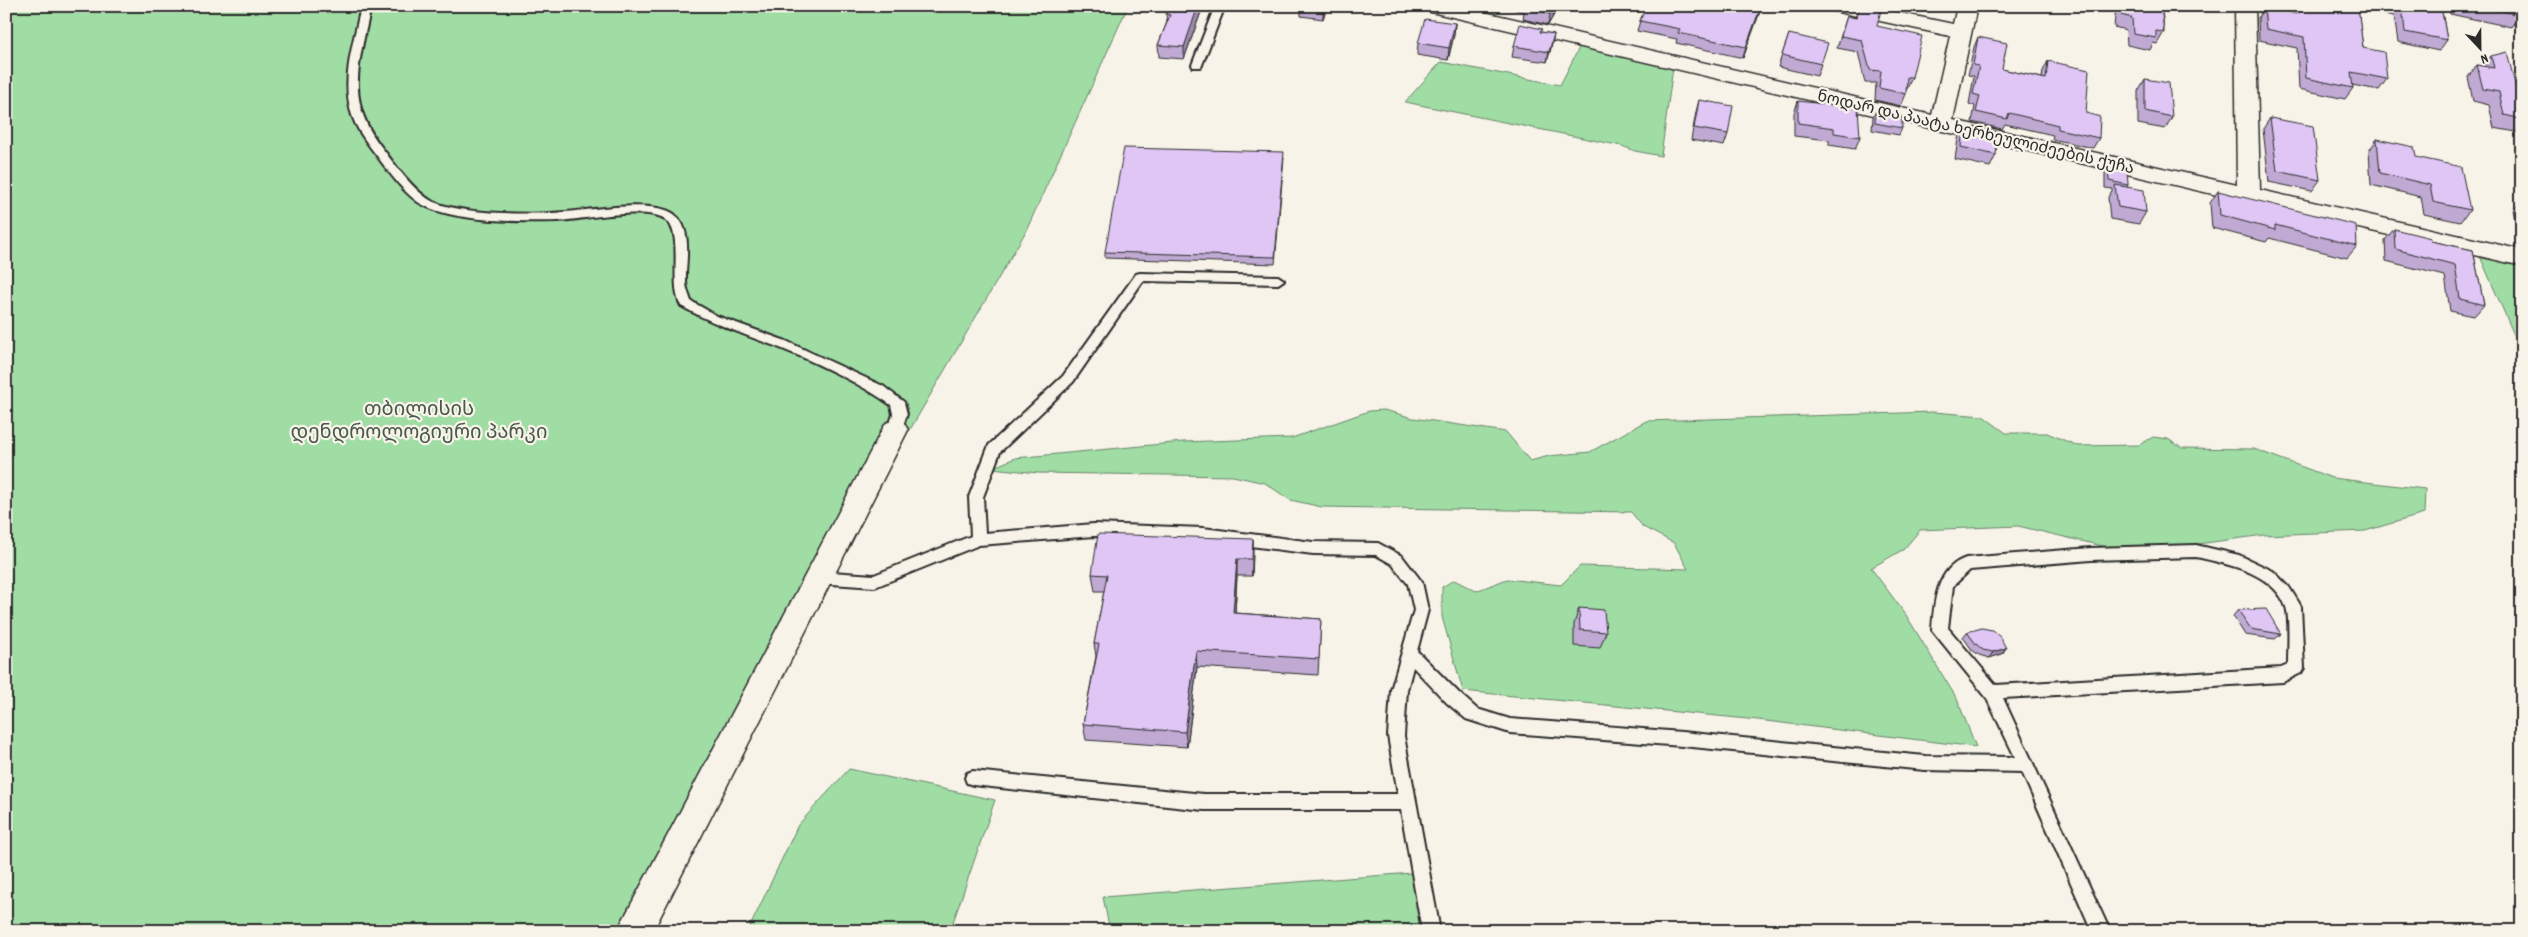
<svg xmlns="http://www.w3.org/2000/svg" width="2528" height="937" font-family="Dekko,'Noto Sans Georgian',sans-serif">
<style>
.green{fill:#a0dda5;stroke:#668468}
.lines{fill:none;stroke-linecap:round;stroke-linejoin:round}
.lane-casing{stroke:#2b2b2b;stroke-width:4}
.street-casing{stroke:#2b2b2b;stroke-width:3}
.lane{fill:#f7f3e8;fill-rule:evenodd}
.street{fill:#f7f3e8;fill-rule:evenodd}
.wall{fill:#c0aad3;stroke:#2b2b2b}
.shaded-wall{fill:#9c8bac;stroke:#2b2b2b}
.building{fill:#dfc6f5;stroke:#2b2b2b}
.labels{text-anchor:middle;stroke-width:4.5;stroke-linejoin:round;paint-order:stroke}
.far-street-label{font-size:16px;fill:#2b2b2b;stroke:#f7f3e8}
.park-label{font-size:20px;fill:#48584a;stroke:#f7f3e8}
</style>
<rect width="100%" height="100%" fill="#f7f3e8"/>
<filter id="ink" filterUnits="userSpaceOnUse"><feTurbulence type="fractalNoise" baseFrequency=".02" numOctaves="2"/><feDisplacementMap in="SourceGraphic" scale="10" xChannelSelector="R" yChannelSelector="G"/><feConvolveMatrix kernelMatrix="1 2 1 2 8 2 1 2 1" color-interpolation-filters="sRGB"/></filter>
<g filter="url(#ink)">
<!-- green -->
<path class="green" d="M 6,6 L 1128,6 L 1026,231 L 911,428 L 881,431 L 616,931 L 6,931 Z
M 1581,44 L 1673,67 L 1661,156 L 1635,151 L 1622,146 L 1405,102 L 1441,62 L 1560,85 Z
M 2479,254 L 2522,264 L 2522,338 L 2514,335 Z
M 1384,410 L 1413,418 L 1506,432 L 1530,461 L 1549,456 L 1590,452 L 1646,421 L 1933,412 L 1983,416 L 2006,433 L 2047,433 L 2078,446 L 2139,445 L 2153,437 L 2168,439 L 2182,448 L 2254,449 L 2332,478 L 2425,489 L 2424,514 L 2365,531 L 2264,535 L 2132,553 L 2018,526 L 1920,530 L 1904,549 L 1871,568 L 1906,615 L 1957,699 L 1976,747 L 1758,720 L 1463,691 L 1442,617 L 1442,587 L 1454,580 L 1476,591 L 1507,579 L 1561,585 L 1580,566 L 1688,569 L 1674,543 L 1643,527 L 1631,512 L 1322,507 L 1290,500 L 1265,483 L 1233,476 L 1038,473 L 992,468 L 1015,458 L 1183,442 L 1292,438 L 1369,411 Z
M 849,769 L 995,800 L 950,931 L 748,931 L 798,825 Z
M 1412,873 L 1423,931 L 1110,931 L 1103,897 Z"/>
<g class="lines">
<defs>
<path id="lane" d="M 361,6 L 371,6 C 365,37 353,73 360,104 C 364,123 374,138 386,153 C 397,168 414,190 430,200 C 457,215 534,215 565,212 C 591,210 653,199 674,214 C 694,229 685,262 686,282 C 686,288 689,295 691,301 L 717,316 L 786,341 L 883,386 L 904,402 L 907,414 L 900,434 L 895,435 L 888,430 L 893,414 L 891,405 C 860,383 811,360 775,346 C 743,334 711,323 681,306 C 668,284 685,233 665,219 C 647,206 581,220 557,221 C 521,222 455,222 423,205 C 406,196 388,171 377,156 C 364,139 352,124 349,103 C 343,72 355,37 361,6 Z
M 1215,6 L 1225,6 L 1202,65 L 1201,67 L 1193,67 L 1192,65 Z
M 1140,273 L 1278,276 L 1284,280 L 1278,284 L 1143,281 L 1073,382 L 1000,452 L 983,497 L 985,533 L 1094,524 L 1203,528 L 1313,542 L 1378,543 L 1402,556 L 1422,582 L 1428,610 L 1417,651 L 1459,693 L 1477,709 L 1510,719 L 1682,732 L 1925,756 L 2015,757 L 1986,697 L 1932,630 C 1934,603 1936,568 1966,558 L 2091,548 L 2196,545 L 2239,555 L 2273,571 L 2289,587 L 2299,603 L 2301,607 L 2304,668 L 2301,673 L 2283,682 L 2003,698 L 2110,931 L 2092,931 L 2022,772 L 1925,770 L 1682,746 L 1510,733 L 1466,719 L 1447,703 L 1413,667 L 1407,690 L 1404,736 L 1440,931 L 1422,931 L 1401,810 L 1204,810 L 973,785 L 967,783 L 965,778 L 967,773 L 973,771 L 1204,794 L 1398,794 L 1388,736 L 1391,690 L 1414,610 L 1408,584 L 1392,564 L 1376,555 L 1313,554 L 1203,540 L 1094,536 L 979,545 L 875,587 L 817,583 L 812,581 L 810,577 L 812,573 L 817,571 L 874,575 L 971,536 L 969,497 L 989,445 L 1063,376 L 1136,274 ZM 2196,557 C 2227,564 2273,572 2286,607 C 2290,618 2288,651 2288,665 L 2281,668 L 1996,685 L 1948,628 L 1953,586 L 1970,570 L 2091,560 Z"/>
<path id="street" d="M 1421,6 L 1458,6 L 1932,115 L 1950,36 L 1838,12 L 1831,10 L 1828,6 L 1867,6 L 1953,24 L 1957,6 L 1977,6 L 1953,120 L 2237,185 L 2235,6 L 2255,6 L 2260,190 L 2522,250 L 2522,266 L 1431,12 L 1424,10 Z
M 2507,6 L 2522,6 L 2522,26 L 2515,24 Z
M 895,420 L 904,423 L 908,430 L 653,931 L 617,931 L 882,430 L 886,423 Z"/>
</defs>
<!-- lane casing -->
<use href="#lane" class="lane-casing"/>
<!-- street casing -->
<use href="#street" class="street-casing"/>
<!-- lane -->
<use href="#lane" class="lane"/>
<!-- street -->
<use href="#street" class="street"/>
</g>
<!-- wall -->
<path class="wall" d="M 1276,6 L 1327,6 L 1323,19 L 1301,16 L 1301,9 Z
M 1513,6 L 1559,6 L 1548,25 L 1523,19 L 1524,12 L 1513,9 Z
M 1646,6 L 1762,6 L 1743,58 L 1676,43 L 1677,39 L 1637,31 L 1640,21 Z
M 1859,6 L 1877,26 L 1912,77 L 1907,89 L 1906,89 L 1906,94 L 1901,106 L 1875,100 L 1876,83 L 1865,83 L 1858,52 L 1837,48 L 1847,16 L 1855,18 Z
M 2116,6 L 2162,6 L 2162,8 L 2164,32 L 2157,44 L 2153,43 L 2150,50 L 2127,45 L 2126,30 L 2114,27 Z
M 2288,6 L 2441,6 L 2447,40 L 2439,51 L 2398,42 L 2394,16 L 2358,9 L 2363,48 L 2387,79 L 2379,90 L 2352,85 L 2353,88 L 2345,99 L 2299,89 L 2297,48 L 2259,40 L 2258,18 L 2264,7 L 2289,12 Z
M 2448,6 L 2518,6 L 2520,15 L 2511,27 L 2450,14 Z
M 1201,12 L 1184,59 L 1159,57 L 1158,45 L 1167,22 L 1166,14 Z
M 1455,23 L 1454,35 L 1448,60 L 1417,55 L 1418,43 Z
M 1541,32 L 1554,34 L 1547,62 L 1512,57 L 1514,46 Z
M 1789,34 L 1821,64 L 1817,76 L 1778,67 Z
M 1978,37 L 2002,69 L 2042,78 L 2043,71 L 2048,61 L 2086,113 L 2099,138 L 2093,148 L 2052,139 L 2053,135 L 2005,124 L 2002,129 L 1972,122 L 1975,106 L 1969,104 L 1974,76 L 1968,75 L 1974,47 Z
M 2491,56 L 2519,100 L 2522,100 L 2522,133 L 2494,128 L 2489,105 L 2473,101 L 2468,77 L 2477,65 L 2483,66 Z
M 2145,79 L 2172,117 L 2165,129 L 2138,124 L 2138,91 Z
M 1699,100 L 1728,134 L 1724,146 L 1691,140 L 1696,112 Z
M 1798,101 L 1860,137 L 1855,149 L 1829,145 L 1829,140 L 1794,136 L 1794,113 Z
M 1876,111 L 1902,128 L 1899,135 L 1872,130 L 1873,117 Z
M 2270,118 L 2320,180 L 2312,191 L 2269,182 L 2263,129 Z
M 1963,127 L 1973,129 L 1974,127 L 1996,155 L 1990,167 L 1955,159 L 1958,139 Z
M 2377,139 L 2416,157 L 2470,210 L 2460,222 L 2424,214 L 2421,197 L 2371,185 L 2369,151 Z
M 1284,158 L 1275,264 L 1105,258 L 1105,252 Z
M 2108,165 L 2128,185 L 2127,187 L 2146,212 L 2139,224 L 2110,219 L 2108,197 L 2113,189 L 2105,188 L 2105,171 Z
M 2218,191 L 2357,246 L 2347,258 L 2269,238 L 2266,242 L 2212,228 L 2210,203 Z
M 2522,200 L 2522,231 L 2517,230 L 2513,210 Z
M 2394,229 L 2431,241 L 2473,250 L 2484,305 L 2474,316 L 2450,311 L 2445,276 L 2386,261 L 2385,240 Z
M 1253,539 L 1252,576 L 1237,576 L 1235,613 L 1321,619 L 1318,675 L 1197,667 L 1187,747 L 1086,740 L 1083,724 L 1096,656 L 1094,644 L 1104,591 L 1095,591 L 1092,574 Z
M 1579,608 L 1606,632 L 1600,648 L 1574,646 L 1574,624 Z
M 2238,610 L 2281,634 L 2275,639 L 2245,635 L 2233,616 Z
M 1967,632 L 2006,648 L 2002,654 L 1989,658 L 1979,655 L 1972,650 L 1963,637 Z"/>
<!-- shaded-wall -->
<path class="shaded-wall" d="M 1196,6 L 1200,6 L 1201,12 L 1184,59 L 1184,47 Z
M 1323,6 L 1327,6 L 1323,19 Z
M 1555,6 L 1559,6 L 1548,25 L 1550,14 Z
M 1761,6 L 1762,6 L 1743,58 L 1746,47 Z
M 1455,23 L 1454,35 L 1448,60 L 1449,48 Z
M 1554,34 L 1552,45 L 1547,62 L 1549,52 Z
M 1253,539 L 1253,556 L 1252,576 L 1252,559 Z
M 1237,559 L 1237,576 L 1234,630 L 1233,613 Z
M 2006,648 L 2002,654 L 1989,658 L 1993,652 Z
M 1196,651 L 1197,667 L 1187,747 L 1185,732 Z"/>
<!-- building -->
<path class="building" d="M 1170,6 L 1198,6 L 1184,47 L 1158,45 L 1170,15 L 1166,14 Z
M 1526,6 L 1555,6 L 1550,14 L 1525,8 Z
M 1646,6 L 1761,6 L 1746,47 L 1678,33 L 1680,29 L 1640,21 Z
M 1860,6 L 1881,10 L 1877,26 L 1922,36 L 1912,77 L 1907,77 L 1906,94 L 1879,88 L 1881,71 L 1870,70 L 1862,40 L 1841,36 L 1847,16 L 1856,18 Z
M 2121,6 L 2161,6 L 2164,32 L 2156,31 L 2156,38 L 2133,34 L 2132,18 L 2121,15 Z
M 2296,6 L 2358,6 L 2363,48 L 2384,52 L 2387,79 L 2351,72 L 2353,88 L 2306,78 L 2304,37 L 2266,29 L 2264,7 L 2296,14 Z
M 2402,6 L 2441,6 L 2447,40 L 2405,32 Z
M 2478,6 L 2518,6 L 2520,15 Z
M 1425,19 L 1455,23 L 1449,48 L 1418,43 Z
M 1520,24 L 1542,29 L 1540,32 L 1554,34 L 1549,52 L 1514,46 Z
M 1789,34 L 1828,43 L 1821,64 L 1782,55 Z
M 1978,37 L 2007,43 L 2002,69 L 2046,79 L 2048,61 L 2089,70 L 2086,113 L 2100,117 L 2099,138 L 2058,129 L 2058,125 L 2009,113 L 2007,119 L 1976,112 L 1980,96 L 1973,94 L 1979,66 L 1973,65 Z
M 2507,52 L 2519,100 L 2522,100 L 2522,119 L 2504,115 L 2499,92 L 2483,89 L 2477,65 L 2494,68 L 2491,56 Z
M 2145,79 L 2169,83 L 2172,117 L 2145,111 Z
M 1699,100 L 1733,106 L 1728,134 L 1694,128 Z
M 1798,101 L 1858,108 L 1860,137 L 1834,133 L 1834,128 L 1798,123 Z
M 1876,111 L 1902,117 L 1902,128 L 1875,123 Z
M 2270,118 L 2313,126 L 2320,180 L 2277,171 Z
M 1963,127 L 1973,129 L 1974,127 L 1998,132 L 1996,155 L 1961,147 Z
M 2377,139 L 2414,147 L 2416,157 L 2461,167 L 2470,210 L 2433,202 L 2430,185 L 2380,173 Z
M 1124,148 L 1284,152 L 1275,257 L 1105,252 Z
M 2108,165 L 2127,169 L 2128,185 L 2109,181 Z
M 2115,185 L 2144,190 L 2146,212 L 2118,207 Z
M 2218,191 L 2356,225 L 2357,246 L 2275,225 L 2275,230 L 2220,215 Z
M 2394,229 L 2431,238 L 2431,241 L 2473,250 L 2484,305 L 2460,299 L 2455,265 L 2395,249 Z
M 1098,534 L 1253,539 L 1252,559 L 1237,559 L 1233,613 L 1321,619 L 1319,659 L 1196,651 L 1185,732 L 1083,724 L 1099,644 L 1094,644 L 1107,575 L 1092,574 Z
M 1579,608 L 1604,610 L 1606,632 L 1580,630 Z
M 2266,609 L 2281,634 L 2251,629 L 2238,610 Z
M 1982,628 L 1992,630 L 2000,637 L 2006,648 L 1993,652 L 1983,650 L 1976,644 L 1967,632 Z"/>
</g>
<g class="labels">
<!-- far-street labels -->
<g class="far-street-label">
<text transform="translate(1976 131) rotate(13)" y="6">ნოდარ და პაატა ხერხეულიძეების ქუჩა</text>
</g>
<!-- park labels -->
<g class="park-label">
<text x="419" y="415">თბილისის<tspan x="419" dy="23">დენდროლოგიური პარკი</tspan></text>
</g>
</g>
<!-- margin -->
<rect width="2528" height="937" fill="none" stroke="#f7f3e8" stroke-width="25"/>
<rect x="12" y="12" width="2503" height="912" fill="none" stroke="#2b2b2b" stroke-width="2" filter="url(#ink)"/>
<!-- north arrow -->
<g transform="translate(2480 48) rotate(158)" stroke="#f7f3e8" stroke-width="4" paint-order="stroke">
<path d="M0-4L9 19L0 12L-9 19Z" fill="#2b2b2b"/>
<text y="-8" font-size="14" font-weight="bold" text-anchor="middle" fill="#2b2b2b">N</text>
</g>
</svg>
